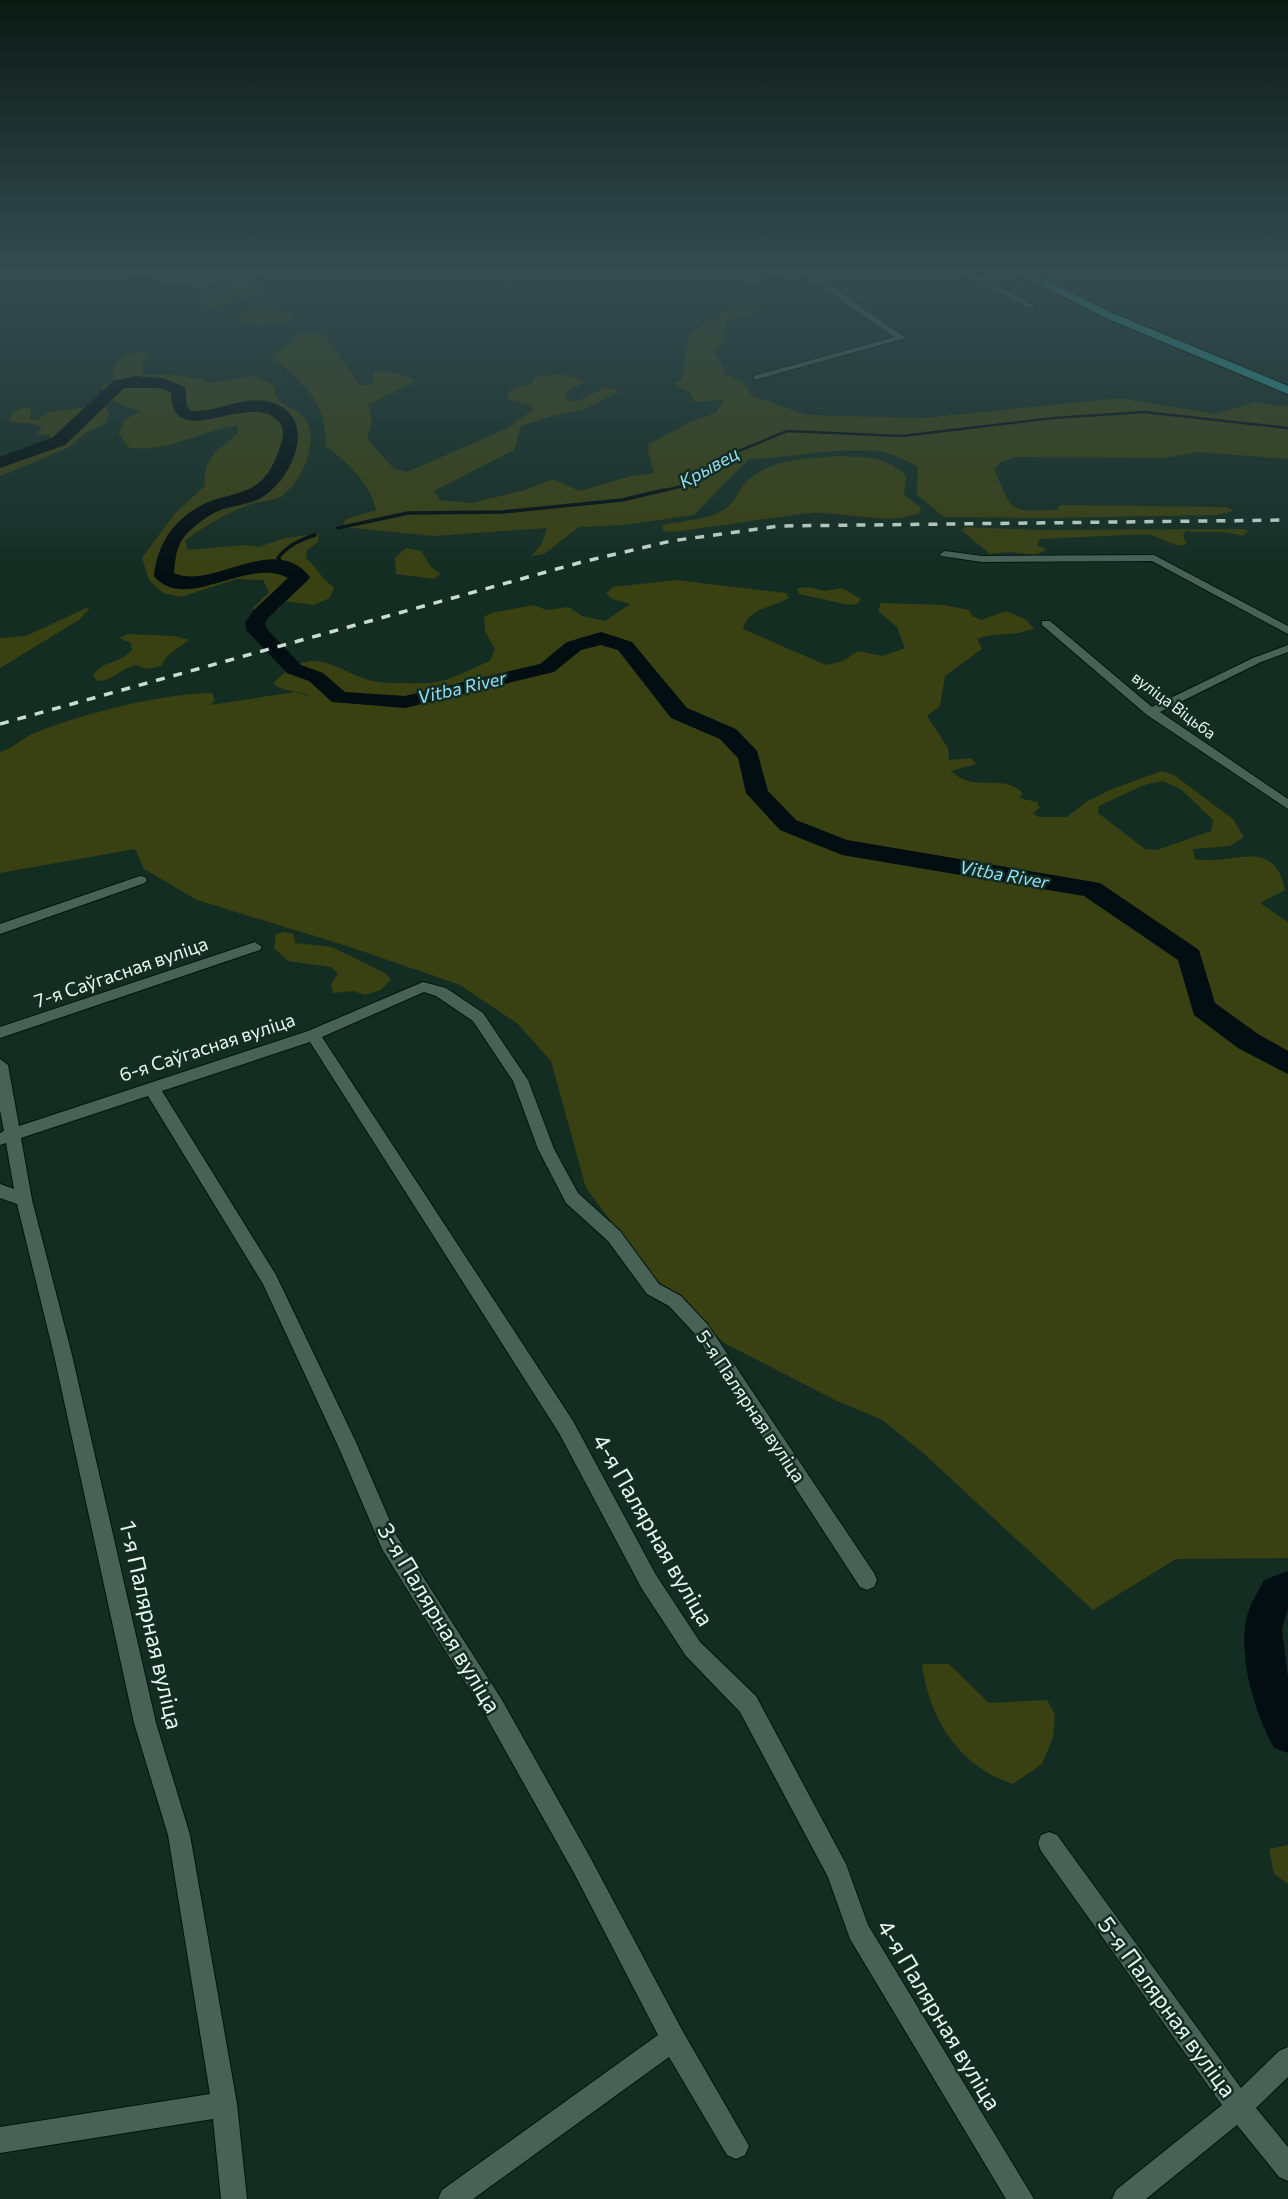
<svg xmlns="http://www.w3.org/2000/svg" width="1288" height="2199" font-family="Commissioner,sans-serif">
<style>
.green{fill:#394011;fill-rule:evenodd}
.lines{fill:none;stroke-linecap:round;stroke-linejoin:round}
.stream-far1{stroke:#020e12;stroke-width:2.5}
.stream{stroke:#020e12;stroke-width:3.5}
.river{fill:#020e12;fill-rule:evenodd}
.minor-casing{stroke:#00150d;stroke-width:2}
.major-casing{stroke:#00150d;stroke-width:3}
.minor{fill:#486258;fill-rule:evenodd}
.major{fill:#2a9d98;fill-rule:evenodd}
.rail{stroke:#cadbd3;stroke-width:3.5;stroke-dasharray:9 9;stroke-linecap:butt}
.labels{text-anchor:middle;stroke-width:5;stroke-linejoin:round;paint-order:stroke}
.far-street-label{font-size:16px;fill:#e8f7f0;stroke:#142d23}
.far-water-label{font-size:18px;font-style:italic;fill:#91dff7;stroke:#142d23}
.street-label{font-size:19px;fill:#e8f7f0;stroke:#142d23}
.near-street-label{font-size:23px;fill:#e8f7f0;stroke:#142d23}
</style>
<rect width="100%" height="100%" fill="#142d23"/>
<!-- green -->
<path class="green" d="M 108,268 L 231,268 L 206,290 Z
M 253,268 L 266,268 L 252,281 L 261,289 L 216,307 L 204,306 L 201,301 Z
M 751,304 L 757,309 L 748,316 L 727,320 L 722,345 L 713,351 L 721,362 L 725,374 L 744,383 L 751,395 L 806,415 L 924,418 L 1120,398 L 1215,414 L 1255,402 L 1281,407 L 1288,405 L 1288,459 L 1197,452 L 1165,458 L 1016,457 L 1001,462 L 994,469 C 1015,515 1006,510 1057,510 L 1060,505 L 1227,507 L 1234,511 L 1218,515 L 1045,518 L 944,517 L 917,495 L 918,466 C 905,461 890,452 876,451 C 833,447 792,458 749,459 L 694,515 L 624,525 L 579,527 L 544,554 L 531,556 L 541,545 L 547,528 L 434,536 L 342,527 L 346,519 L 376,510 C 371,484 346,461 326,446 C 326,399 304,384 271,356 L 293,341 L 298,332 L 325,333 L 324,335 L 360,385 L 372,385 L 373,372 C 388,370 402,374 415,381 L 368,405 L 372,422 L 367,439 L 394,469 L 407,472 L 506,429 L 534,409 L 529,405 L 508,399 L 507,393 L 515,387 L 532,384 L 533,379 C 550,372 569,374 585,382 L 568,391 L 565,397 L 568,401 L 580,401 L 605,387 L 620,391 L 585,409 L 552,416 L 521,426 L 514,450 L 434,491 L 440,500 L 472,503 L 525,490 L 553,479 L 579,491 L 631,476 L 654,473 L 648,450 L 649,444 L 692,421 L 715,413 L 724,400 L 694,402 L 690,391 L 678,387 L 674,382 L 682,381 L 689,334 L 736,305 Z
M 256,309 L 288,312 L 295,316 L 281,324 L 237,322 L 239,315 Z
M 140,352 L 149,353 L 142,362 L 143,375 L 172,375 L 201,379 L 210,383 L 253,376 L 274,385 C 276,416 306,400 310,432 C 313,454 300,482 283,495 C 275,501 261,501 252,504 C 228,512 204,526 185,541 L 188,550 L 244,545 L 259,547 L 284,538 L 319,534 L 318,542 L 307,550 L 306,558 C 318,568 321,579 334,587 L 330,598 L 313,605 L 285,601 L 278,610 L 259,612 L 253,608 L 269,592 L 263,580 L 237,579 L 181,597 L 163,593 L 149,580 L 142,558 L 175,513 L 205,486 C 203,456 218,451 238,433 L 237,425 C 201,432 166,452 129,448 L 119,434 L 124,420 L 140,411 L 106,399 L 102,386 L 115,379 L 112,371 C 120,358 125,354 140,352 Z
M 96,406 L 106,407 L 109,414 L 105,424 L 87,432 L 68,448 L 0,476 L 0,457 L 50,440 L 50,435 L 37,434 L 42,427 C 32,421 20,425 10,421 L 12,413 L 23,407 L 31,408 L 30,419 L 37,420 L 49,412 Z
M 836,456 C 865,457 885,455 906,476 L 904,495 L 920,507 L 921,512 C 891,527 842,511 809,513 L 674,532 L 663,531 L 662,525 C 680,521 704,520 720,512 C 736,504 737,491 748,480 C 770,459 807,459 836,456 Z
M 966,527 L 1037,530 L 1245,529 L 1248,532 L 1242,536 C 1223,529 1205,534 1186,531 L 1183,536 L 1187,544 L 1178,546 L 1149,534 L 1040,539 L 1037,545 L 1047,550 L 1035,555 L 1010,552 L 990,554 L 961,530 Z
M 406,548 L 421,551 L 431,567 L 441,574 L 433,579 L 396,574 L 395,558 Z
M 676,580 L 786,593 L 789,598 C 771,608 748,608 743,629 L 826,665 L 843,661 L 858,651 L 883,656 L 905,648 L 897,627 L 878,611 L 881,603 L 944,605 L 969,610 L 972,616 L 981,620 L 1006,611 L 1025,619 L 1034,628 C 1015,637 996,632 977,639 L 982,649 L 945,676 L 940,706 L 927,716 L 948,748 L 949,760 L 971,758 L 976,764 L 951,771 C 975,794 1000,772 1023,793 L 1019,798 L 1037,802 L 1040,808 L 1033,813 L 1039,817 L 1067,817 L 1086,802 L 1112,789 L 1162,771 L 1174,775 L 1233,819 L 1244,837 L 1230,846 L 1193,849 L 1195,859 C 1233,866 1274,835 1285,890 L 1260,903 L 1288,922 L 1288,1558 L 1176,1559 L 1093,1610 L 922,1452 L 882,1420 L 835,1400 L 724,1343 L 651,1274 L 586,1188 L 551,1061 L 518,1024 L 460,985 L 353,948 L 197,900 L 144,869 L 135,849 L 0,873 L 0,752 C 16,747 19,740 32,734 C 77,715 163,693 212,693 L 215,700 L 210,705 L 295,692 L 312,697 C 300,690 285,693 273,684 C 321,633 339,683 391,683 C 407,683 429,685 445,680 C 460,675 475,667 490,661 L 495,649 L 485,631 L 484,617 L 491,613 L 534,605 L 546,610 L 569,607 L 582,616 L 605,621 L 630,604 L 612,599 L 606,593 L 613,587 ZM 1163,781 L 1182,790 L 1213,820 L 1211,831 L 1157,850 L 1145,849 L 1098,813 L 1099,806 L 1144,785 Z
M 809,587 L 825,591 L 842,588 L 861,599 L 857,604 L 849,605 L 799,594 L 797,588 Z
M 86,608 L 89,609 L 79,620 L 0,668 L 0,638 L 26,636 Z
M 128,634 L 174,636 L 189,640 L 167,656 L 161,666 C 153,668 145,671 138,665 C 121,667 114,681 98,681 L 93,676 C 101,660 119,665 132,650 L 131,643 L 119,638 Z
M 285,932 L 294,934 L 295,943 L 332,947 L 385,973 L 391,979 L 381,990 L 365,995 L 353,991 L 333,993 L 331,984 L 338,974 L 331,967 L 288,961 L 274,948 L 276,934 Z
M 922,1664 L 949,1664 L 989,1703 L 1047,1700 L 1055,1715 L 1053,1737 L 1042,1764 L 1013,1784 C 958,1766 929,1718 922,1664 Z
M 1288,1845 L 1288,1884 L 1274,1874 L 1269,1849 Z"/>
<g class="lines">
<!-- stream-far1 -->
<path class="stream-far1" d="M 657,492 L 683,486 L 717,460 L 787,431 L 902,436 L 1054,418 L 1144,412 L 1288,428"/>
<!-- stream -->
<path class="stream" d="M 338,528 L 408,513 L 502,512 L 622,500 L 664,490
M 286,569 L 278,558 C 288,545 300,540 315,535"/>
<!-- river -->
<path class="river" d="M 135,376 L 162,378 L 185,387 L 187,406 L 191,411 C 216,413 240,397 265,401 C 320,411 296,475 264,496 C 252,504 237,505 223,509 C 209,514 193,526 184,537 C 176,547 175,561 174,573 C 213,591 274,531 310,577 L 307,581 L 268,618 L 265,623 L 267,629 L 301,665 L 323,673 L 345,692 L 405,696 L 540,664 L 567,642 L 601,632 L 632,642 L 687,708 L 736,729 L 757,751 L 768,791 L 796,820 L 847,840 L 1100,883 L 1199,950 L 1215,1003 L 1258,1034 L 1288,1051 L 1288,1074 L 1238,1048 L 1194,1015 L 1178,960 L 1084,896 L 842,855 L 780,830 L 746,793 L 738,758 L 720,739 L 671,718 L 618,650 L 601,645 L 581,650 L 554,672 L 405,708 L 332,702 L 309,681 L 287,673 L 247,631 L 245,623 L 253,611 L 288,578 C 248,556 185,614 154,576 C 157,543 176,516 208,502 C 240,490 260,495 276,458 C 279,450 283,441 283,432 C 282,426 280,422 276,419 C 246,392 171,454 171,392 L 159,388 L 124,388 L 65,445 L 0,468 L 0,457 L 53,437 L 113,381 Z
M 1288,1571 L 1288,1609 L 1282,1629 L 1288,1678 L 1288,1753 L 1274,1748 C 1255,1713 1239,1661 1246,1620 C 1249,1606 1257,1593 1264,1580 Z"/>
<defs>
<path id="minor" d="M 787,268 L 805,268 L 906,338 L 754,380 L 754,376 L 895,337 L 797,270 L 751,282 L 747,280 Z
M 954,268 L 964,268 L 1035,306 L 1028,308 Z
M 945,551 L 982,556 L 1154,555 L 1288,626 L 1288,634 L 1152,561 L 982,562 L 941,556 L 940,554 Z
M 1042,621 L 1050,621 L 1152,707 L 1253,658 L 1288,645 L 1288,652 L 1261,662 L 1160,712 L 1288,799 L 1288,809 L 1147,715 L 1042,625 Z
M 140,876 L 145,877 L 147,880 L 145,883 L 0,934 L 0,924 Z
M 255,942 L 262,947 L 260,950 L 0,1038 L 0,1027 Z
M 423,982 L 446,988 L 483,1013 L 528,1080 L 554,1149 L 578,1193 L 620,1231 L 659,1284 L 681,1296 L 708,1325 L 874,1573 L 877,1580 L 874,1587 L 867,1590 L 860,1587 L 696,1335 L 669,1306 L 647,1294 L 608,1241 L 566,1203 L 538,1149 L 513,1081 L 473,1021 L 436,996 L 424,992 L 322,1037 L 573,1421 L 656,1575 L 700,1642 L 756,1696 L 846,1864 L 868,1925 L 1034,2199 L 1006,2199 L 850,1939 L 828,1877 L 740,1712 L 686,1656 L 642,1589 L 559,1433 L 310,1042 L 162,1091 L 276,1275 L 355,1440 L 396,1535 L 502,1700 L 590,1857 L 682,2030 L 749,2146 L 745,2155 L 736,2159 L 727,2155 L 669,2057 L 473,2199 L 438,2199 L 442,2190 L 658,2035 L 574,1873 L 486,1716 L 382,1549 L 339,1448 L 263,1284 L 148,1096 L 21,1138 L 32,1200 L 72,1355 L 156,1723 L 190,1835 L 237,2104 L 247,2199 L 221,2199 L 213,2119 L 0,2153 L 0,2127 L 210,2094 L 168,1835 L 134,1723 L 54,1355 L 17,1204 L 0,1198 L 0,1184 L 14,1189 L 6,1143 L 0,1145 L 0,1133 L 4,1131 L 0,1110 L 0,1059 L 8,1065 L 19,1126 L 308,1031 Z
M 1049,1832 L 1057,1835 L 1241,2088 L 1279,2051 L 1288,2047 L 1288,2077 L 1256,2108 L 1288,2147 L 1288,2181 L 1279,2177 L 1237,2125 L 1146,2199 L 1112,2199 L 1116,2190 L 1222,2105 L 1041,1851 L 1038,1843 L 1041,1835 Z"/>
<path id="major" d="M 1008,268 L 1022,268 L 1112,313 L 1288,386 L 1288,394 L 1104,317 Z"/>
</defs>
<!-- minor casing -->
<use href="#minor" class="minor-casing"/>
<!-- major casing -->
<use href="#major" class="major-casing"/>
<!-- minor -->
<use href="#minor" class="minor"/>
<!-- major -->
<use href="#major" class="major"/>
<!-- rail -->
<path class="rail" d="M 0,724 L 582,562 L 671,541 L 779,526 L 1288,520"/>
</g>
<!-- sky -->
<linearGradient id="sky" x2="0" y2="1"><stop stop-color="#0b1913"/><stop offset="0.47" stop-color="#344c50"/><stop offset="1" stop-color="#344c50" stop-opacity="0"/></linearGradient>
<rect width="1288" height="576" fill="url(#sky)"/>
<g class="labels">
<!-- far-street labels -->
<g class="far-street-label">
<text transform="translate(1174 705) rotate(37)" y="6">вуліца Віцьба</text>
</g>
<!-- far-water labels -->
<g class="far-water-label">
<text transform="translate(709 468) rotate(-29)" y="6">Крывец</text>
<text transform="translate(462 688) rotate(-13)" y="6">Vitba River</text>
<text transform="translate(1004 875) rotate(10)" y="6">Vitba River</text>
</g>
<!-- street labels -->
<g class="street-label">
<text transform="translate(121 972) rotate(-19)" y="7">7-я Саўгасная вуліца</text>
<text transform="translate(207 1047) rotate(-18)" y="7">6-я Саўгасная вуліца</text>
<text transform="translate(751 1406) rotate(56)" y="7">5-я Палярная вуліца</text>
</g>
<!-- near-street labels -->
<g class="near-street-label">
<text transform="translate(653 1530) rotate(60)" y="8">4-я Палярная вуліца</text>
<text transform="translate(439 1618) rotate(59)" y="8">3-я Палярная вуліца</text>
<text transform="translate(151 1625) rotate(77)" y="8">1-я Палярная вуліца</text>
<text transform="translate(1167 2007) rotate(54)" y="8">5-я Палярная вуліца</text>
<text transform="translate(939 2015) rotate(59)" y="8">4-я Палярная вуліца</text>
</g>
</g>
</svg>
